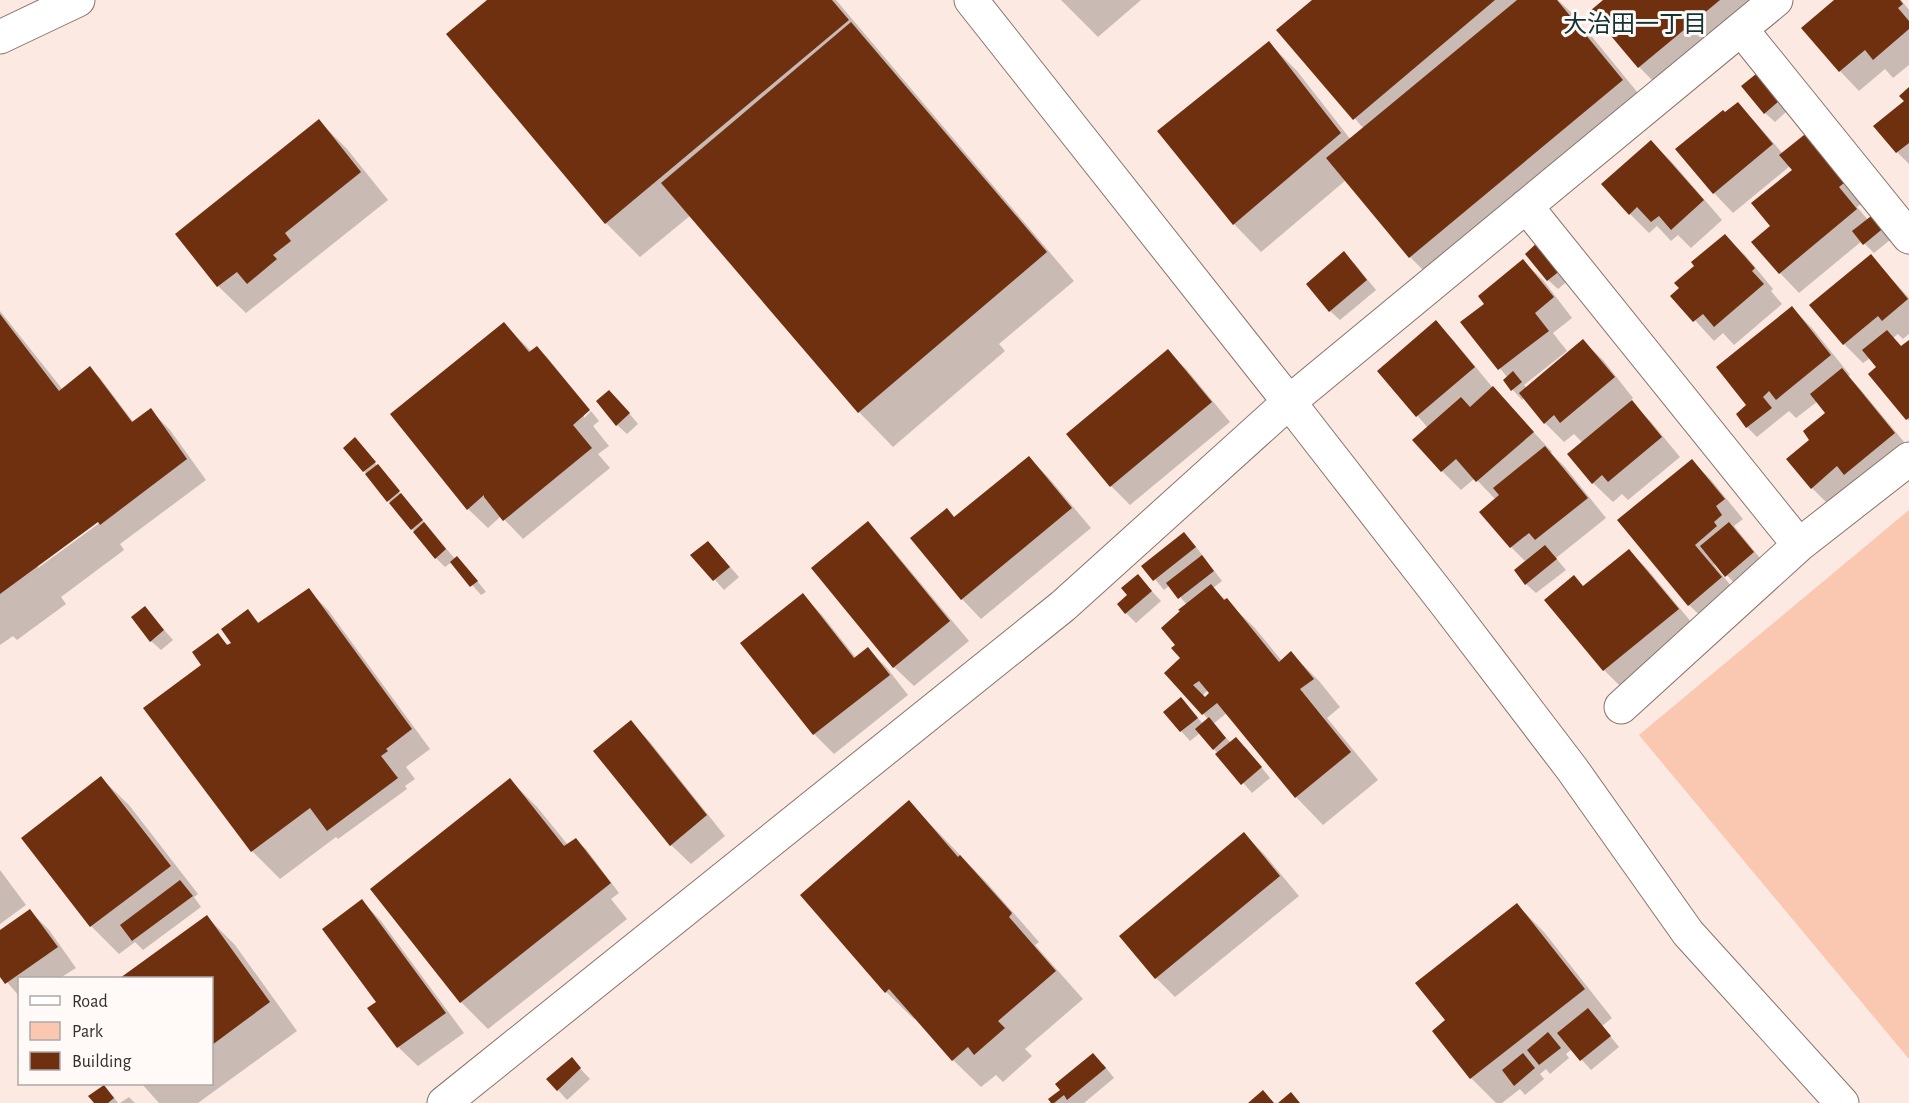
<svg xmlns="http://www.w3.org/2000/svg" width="1909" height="1103" font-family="'Alegreya Sans','Noto Sans JP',sans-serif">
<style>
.green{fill:#fac7b1}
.shadow{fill:#0003;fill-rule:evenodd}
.building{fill:#6f3010;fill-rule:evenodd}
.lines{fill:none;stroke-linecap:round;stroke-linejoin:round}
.minor-casing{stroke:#88746b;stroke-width:35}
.highway-casing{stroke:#88746b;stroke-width:35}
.minor{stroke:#fff;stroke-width:33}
.highway{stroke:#fff;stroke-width:33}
.labels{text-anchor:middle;stroke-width:6;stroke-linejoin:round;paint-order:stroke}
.neighbourhood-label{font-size:24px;fill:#113433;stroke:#fffaf8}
</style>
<rect width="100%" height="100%" fill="#fce9e2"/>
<!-- green -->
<path class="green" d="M 1909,510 L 1909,1059 L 1639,735 Z"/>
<!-- shadow -->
<path class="shadow" d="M 489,0 L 836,0 L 1074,281 L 999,344 L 1005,351 L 893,447 L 859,412 L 691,215 L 640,257 L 606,223 L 448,34 Z
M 1061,0 L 1141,0 L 1098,37 Z
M 1315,0 L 1558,0 L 1575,16 L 1656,115 L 1444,291 L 1410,257 L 1346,180 L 1261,252 L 1234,224 L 1269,43 L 1297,71 L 1351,140 L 1364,129 L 1279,31 Z
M 1605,0 L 1781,0 L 1667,95 L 1639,67 L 1592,11 Z
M 1837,0 L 1901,0 L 1909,10 L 1909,65 L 1893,78 L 1885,69 L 1859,91 L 1840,71 L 1803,28 Z
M 1765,85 L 1787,111 L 1775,122 L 1765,113 Z
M 1909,89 L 1909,164 L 1897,152 Z
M 1738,104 L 1757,124 L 1783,154 L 1809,133 L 1867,199 L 1857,207 L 1868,220 L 1895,236 L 1874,253 L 1862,241 L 1799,293 L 1780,273 L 1772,226 L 1794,170 L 1790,166 L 1733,213 L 1714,193 L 1725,114 Z
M 319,121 L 347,149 L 388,200 L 246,313 L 218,286 Z
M 1651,142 L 1671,161 L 1722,220 L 1691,248 L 1678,235 L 1671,241 L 1657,226 L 1649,233 L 1630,214 Z
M 1725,236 L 1745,255 L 1773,289 L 1771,291 L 1782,304 L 1734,345 L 1723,333 L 1714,341 L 1673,296 L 1696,266 Z
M 1548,253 L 1570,279 L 1558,289 L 1548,280 Z
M 1871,256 L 1909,298 L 1909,334 L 1903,339 L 1898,334 L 1893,338 L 1902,347 L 1909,342 L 1909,421 L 1870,374 L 1878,367 L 1870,358 L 1863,363 L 1844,344 Z
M 1523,261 L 1543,280 L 1572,318 L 1553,333 L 1567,351 L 1524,385 L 1527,388 L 1583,341 L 1603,360 L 1633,398 L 1630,401 L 1651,422 L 1680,457 L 1628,500 L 1622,494 L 1613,502 L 1593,483 L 1583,443 L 1574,434 L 1564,442 L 1545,423 L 1524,398 L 1522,400 L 1513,390 L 1505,380 L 1508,378 L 1462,323 L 1486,304 Z
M 1354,263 L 1376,290 L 1340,320 L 1330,311 Z
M 1792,308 L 1812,328 L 1850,375 L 1848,376 L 1861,390 L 1909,448 L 1831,507 L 1812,488 L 1812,440 L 1827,413 L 1818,401 L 1796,418 L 1789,411 L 1757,437 L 1747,427 L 1748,405 Z
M 0,311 L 63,390 L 90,368 L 100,378 L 134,423 L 150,410 L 170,430 L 206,480 L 120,544 L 124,550 L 61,597 L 66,604 L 17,640 L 13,636 L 0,645 ZM 103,516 L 105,519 L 38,568 L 38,564 Z
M 1436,322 L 1455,342 L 1493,388 L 1552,452 L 1551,453 L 1565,467 L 1606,518 L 1556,558 L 1566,570 L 1536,593 L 1526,584 L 1526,562 L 1511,547 L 1496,500 L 1475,478 L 1461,490 L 1442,471 L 1428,428 L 1379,371 Z
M 504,324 L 532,352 L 537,348 L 547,357 L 589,409 L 584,414 L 584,418 L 591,411 L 599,421 L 593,426 L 609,446 L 598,454 L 610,468 L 523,539 L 501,516 L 488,528 L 468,509 Z
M 1168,351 L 1187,370 L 1230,422 L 1130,505 L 1111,486 Z
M 619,401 L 638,424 L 627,434 L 617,425 Z
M 355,439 L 455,559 L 467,568 L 486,592 L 481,595 L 452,562 L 445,567 L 436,558 L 364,471 Z
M 1029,458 L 1048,477 L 1091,528 L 981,619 L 962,599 L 947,510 L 955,518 Z
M 1692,461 L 1711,480 L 1743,519 L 1734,526 L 1763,562 L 1736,585 L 1716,563 L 1714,565 L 1741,598 L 1709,624 L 1689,605 Z
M 868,523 L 887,543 L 969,641 L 914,686 L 894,667 Z
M 1184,534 L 1193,543 L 1222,581 L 1213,588 L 1254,627 L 1282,661 L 1291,653 L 1319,681 L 1340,707 L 1327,718 L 1378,780 L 1323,825 L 1296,797 L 1227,713 L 1213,724 L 1231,743 L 1246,748 L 1270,778 L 1252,793 L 1200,733 L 1190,741 L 1181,731 L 1190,709 L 1203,724 L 1208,719 L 1166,673 L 1182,659 L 1177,645 L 1187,605 L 1170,585 L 1164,590 L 1144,566 ZM 1208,690 L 1211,694 L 1205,699 L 1202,696 Z
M 1629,551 L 1648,570 L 1697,629 L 1623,689 L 1604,670 Z
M 717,552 L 739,577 L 724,590 L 693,555 Z
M 1147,586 L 1161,601 L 1136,623 L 1126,613 Z
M 308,590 L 328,610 L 430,749 L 406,767 L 415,779 L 405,786 L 407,789 L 338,839 L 336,837 L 280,879 L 252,851 L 203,665 L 218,635 L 229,646 L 233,643 L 248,611 L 260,624 Z
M 803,595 L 822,615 L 856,658 L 868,649 L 887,668 L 908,695 L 834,754 L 814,734 L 742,643 Z
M 145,608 L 173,640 L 161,650 L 151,641 Z
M 631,722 L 650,742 L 725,836 L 691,864 L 671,845 Z
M 101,778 L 129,805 L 198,894 L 194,897 L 201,907 L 143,950 L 135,942 L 119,954 L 91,926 L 23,838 Z
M 510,780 L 537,807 L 568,845 L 576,840 L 586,849 L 619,893 L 611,899 L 627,919 L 488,1029 L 461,1002 Z
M 909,802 L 988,884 L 1039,942 L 1035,945 L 1083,999 L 1025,1049 L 1032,1056 L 1003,1082 L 996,1075 L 981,1087 L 953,1060 L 916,1018 L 914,1019 L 886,992 Z
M 1244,834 L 1264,854 L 1299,896 L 1175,997 L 1156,978 Z
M 0,870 L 26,905 L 0,924 Z
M 362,901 L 381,921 L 464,1033 L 418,1066 L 398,1047 L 378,1002 Z
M 1517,905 L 1544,932 L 1612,1018 L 1602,1026 L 1619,1047 L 1591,1070 L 1572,1049 L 1566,1054 L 1569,1058 L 1550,1074 L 1546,1069 L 1540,1074 L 1544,1079 L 1525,1095 L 1520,1089 L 1502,1103 L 1496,1103 L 1471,1078 L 1434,1031 L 1447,1021 Z
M 30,911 L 49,930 L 76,968 L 60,978 L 20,978 L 20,997 L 0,974 L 0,931 Z
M 207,917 L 235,945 L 297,1031 L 198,1103 L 159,1103 L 142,1084 L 212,1084 L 212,978 L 123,978 Z
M 571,1059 L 590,1079 L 567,1100 L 558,1090 Z
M 1103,1064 L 1114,1078 L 1084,1103 L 1053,1103 Z
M 104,1087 L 113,1096 L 118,1103 L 96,1103 Z
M 129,1097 L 135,1103 L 120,1103 Z"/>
<!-- building -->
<path class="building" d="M 487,0 L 832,0 L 849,20 L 605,224 L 446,34 Z
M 1312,0 L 1495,0 L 1353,120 L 1276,30 Z
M 1517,0 L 1557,0 L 1623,80 L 1409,258 L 1326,158 Z
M 1603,0 L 1720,0 L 1638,68 L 1590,11 Z
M 1834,0 L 1900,0 L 1903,4 L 1898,8 L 1909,21 L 1909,29 L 1873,60 L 1865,50 L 1839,72 L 1801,28 Z
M 851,22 L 1047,252 L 858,413 L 661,183 Z
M 1269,41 L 1341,133 L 1233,225 L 1157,131 Z
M 1756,74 L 1779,101 L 1764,114 L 1741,86 Z
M 1909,87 L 1909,143 L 1896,153 L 1873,126 L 1904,101 L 1899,96 Z
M 1738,102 L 1773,144 L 1713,194 L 1675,149 L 1723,110 L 1725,112 Z
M 319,119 L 361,172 L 285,233 L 291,241 L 273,255 L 277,259 L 247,284 L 237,272 L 217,287 L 175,234 Z
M 1809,131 L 1849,179 L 1839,187 L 1857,209 L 1779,274 L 1751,242 L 1770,226 L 1751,203 L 1792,170 L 1779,155 Z
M 1651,140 L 1704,200 L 1671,230 L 1659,216 L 1651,222 L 1637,207 L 1629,215 L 1601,184 Z
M 1875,213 L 1886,226 L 1863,245 L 1852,231 Z
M 1725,234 L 1755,268 L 1752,271 L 1764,284 L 1714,327 L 1703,314 L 1693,322 L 1670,296 L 1679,288 L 1674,283 L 1694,266 L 1691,262 Z
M 1538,242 L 1562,269 L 1547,281 L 1525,254 Z
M 1344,251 L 1367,280 L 1329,312 L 1306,284 Z
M 1871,254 L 1908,299 L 1882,321 L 1878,316 L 1843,345 L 1809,305 Z
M 1523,259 L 1554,297 L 1535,313 L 1549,331 L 1498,370 L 1460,322 L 1484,304 L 1478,296 Z
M 1792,306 L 1831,355 L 1776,400 L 1769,391 L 1763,397 L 1772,408 L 1746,428 L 1736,414 L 1746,405 L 1716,367 Z
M 0,314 L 59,391 L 90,366 L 132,422 L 151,408 L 187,459 L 100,525 L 98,522 L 0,594 Z
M 1436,320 L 1475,367 L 1416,417 L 1377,371 Z
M 504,322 L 529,352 L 537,346 L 590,410 L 573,425 L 592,448 L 503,521 L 484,497 L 484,495 L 467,510 L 390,414 Z
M 1887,330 L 1901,346 L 1909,340 L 1909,418 L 1906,420 L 1868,374 L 1876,367 L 1862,350 Z
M 1583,339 L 1615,377 L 1560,423 L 1554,415 L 1544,424 L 1519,393 Z
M 1168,349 L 1212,402 L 1110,487 L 1066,434 Z
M 1842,368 L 1895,433 L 1844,475 L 1837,466 L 1811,489 L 1786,459 L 1809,440 L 1803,431 L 1825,413 L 1810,394 Z
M 1513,371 L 1522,382 L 1511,391 L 1503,380 Z
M 1493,386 L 1534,432 L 1476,482 L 1456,459 L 1441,472 L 1412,440 L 1461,397 L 1470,407 Z
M 609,390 L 630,413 L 616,426 L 596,401 Z
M 1632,400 L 1662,437 L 1608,482 L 1602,475 L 1592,484 L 1567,454 Z
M 355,437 L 376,462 L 363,472 L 343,448 Z
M 1545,446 L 1588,498 L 1535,540 L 1529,533 L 1510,548 L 1479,512 L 1499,495 L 1493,488 Z
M 1029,456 L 1072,508 L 961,600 L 910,538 L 947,508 L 954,517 Z
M 1692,459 L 1725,499 L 1716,506 L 1722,515 L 1714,522 L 1717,526 L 1695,545 L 1722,577 L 1688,606 L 1617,520 Z
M 378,464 L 400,491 L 387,502 L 365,474 Z
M 401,493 L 423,520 L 411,530 L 389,503 Z
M 868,521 L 950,621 L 893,668 L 811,568 Z
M 424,522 L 446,549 L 435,559 L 413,532 Z
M 1729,522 L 1754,552 L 1725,577 L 1700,546 Z
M 1184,532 L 1196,547 L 1153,581 L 1141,566 Z
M 708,541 L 730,567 L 713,581 L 690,555 Z
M 1545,545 L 1557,559 L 1525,585 L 1514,570 Z
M 1629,549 L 1679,609 L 1603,671 L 1544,600 L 1574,575 L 1583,586 Z
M 1202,555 L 1214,571 L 1178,599 L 1166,583 Z
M 457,556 L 478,581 L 470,587 L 450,562 Z
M 1138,574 L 1152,591 L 1125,614 L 1117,604 L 1127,595 L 1121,588 Z
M 1211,584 L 1224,600 L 1227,598 L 1279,662 L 1291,651 L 1314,679 L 1300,689 L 1351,752 L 1295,798 L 1217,703 L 1202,715 L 1164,673 L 1180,658 L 1171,648 L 1175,645 L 1161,628 L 1180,611 L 1178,610 ZM 1199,681 L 1209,693 L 1205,697 L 1193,685 Z
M 309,588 L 412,729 L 386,749 L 388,751 L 381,756 L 398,778 L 327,831 L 310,808 L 251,852 L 143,708 L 201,665 L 192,652 L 218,633 L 227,645 L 231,643 L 221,629 L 248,609 L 258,623 Z
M 803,593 L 854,658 L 868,647 L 890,675 L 813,735 L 740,643 Z
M 145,606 L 164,630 L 150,642 L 131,617 Z
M 1181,697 L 1198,718 L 1180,732 L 1163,712 Z
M 1209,717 L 1226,738 L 1213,750 L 1195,729 Z
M 631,720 L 707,815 L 670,846 L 593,751 Z
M 1236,737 L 1262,767 L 1241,785 L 1215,754 Z
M 101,776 L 171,866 L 90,927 L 21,838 Z
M 510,778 L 564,846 L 576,838 L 611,883 L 460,1003 L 370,889 Z
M 909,800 L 958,857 L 960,855 L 1012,913 L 1009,917 L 1056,971 L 998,1021 L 1005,1028 L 974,1055 L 968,1047 L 952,1061 L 889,989 L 885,993 L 800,895 Z
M 1244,832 L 1280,876 L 1155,979 L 1119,936 Z
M 180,880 L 193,896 L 132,941 L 120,925 Z
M 362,899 L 446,1013 L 397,1048 L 367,1008 L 376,1002 L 322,929 Z
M 1517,903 L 1585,989 L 1470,1079 L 1432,1031 L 1445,1020 L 1415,983 Z
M 30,909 L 58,947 L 5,984 L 0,977 L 0,930 Z
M 207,915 L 270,1002 L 212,1045 L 212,978 L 120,978 Z
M 1588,1008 L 1611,1036 L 1580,1061 L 1557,1033 Z
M 1548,1032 L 1561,1048 L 1539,1065 L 1527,1050 Z
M 1093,1053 L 1106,1068 L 1067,1100 L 1064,1095 L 1054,1103 L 1051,1103 L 1048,1099 L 1060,1090 L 1055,1084 Z
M 1523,1053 L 1535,1068 L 1514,1086 L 1502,1070 Z
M 572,1057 L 581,1068 L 557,1091 L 546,1079 Z
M 104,1085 L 114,1098 L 108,1103 L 94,1103 L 88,1096 Z
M 1263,1090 L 1274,1103 L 1248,1103 Z
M 1291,1092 L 1300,1103 L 1278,1103 Z"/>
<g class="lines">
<defs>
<path id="minor" d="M 971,0 L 1289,402 L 1447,605 L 1572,769 L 1688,933 L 1842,1103
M 1741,29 L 1909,237
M 1526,206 L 1799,545 L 1909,459
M 1621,707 L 1799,545
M 444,1103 L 1063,606 L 1289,402 L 1776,0"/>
<path id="highway" d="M 0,37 L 78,0"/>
</defs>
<!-- minor casing -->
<use href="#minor" class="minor-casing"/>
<!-- highway casing -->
<use href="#highway" class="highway-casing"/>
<!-- minor -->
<use href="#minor" class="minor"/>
<!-- highway -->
<use href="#highway" class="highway"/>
</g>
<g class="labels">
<!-- neighbourhood labels -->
<g class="neighbourhood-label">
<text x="1635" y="32">大治田一丁目</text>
</g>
</g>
<!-- legend -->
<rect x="18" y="977" width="195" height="108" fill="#fffaf8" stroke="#aea8a5" stroke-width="1.5"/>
<rect x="30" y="996" width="30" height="9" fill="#ffffff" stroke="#aea8a5" stroke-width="1.5"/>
<text x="72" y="1007" font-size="18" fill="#352d29">Road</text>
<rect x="30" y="1022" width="30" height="18" fill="#fac7b1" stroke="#aea8a5" stroke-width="1.5"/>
<text x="72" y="1037" font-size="18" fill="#352d29">Park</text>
<rect x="30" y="1052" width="30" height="18" fill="#6f3010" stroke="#aea8a5" stroke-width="1.5"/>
<text x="72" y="1067" font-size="18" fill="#352d29">Building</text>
</svg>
